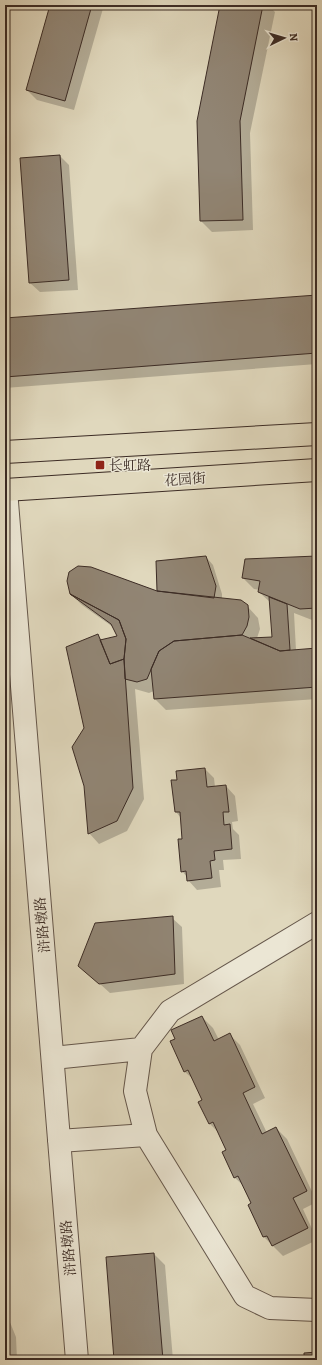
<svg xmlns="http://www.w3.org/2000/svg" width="322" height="1365" font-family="Alegreya,'Noto Serif SC',serif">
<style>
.shadow{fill:#0003}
.building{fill:#918574;stroke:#3c2c25}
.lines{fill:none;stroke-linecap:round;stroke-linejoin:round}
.minor-casing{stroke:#65574b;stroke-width:24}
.major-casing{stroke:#3c2c25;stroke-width:24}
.minor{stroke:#ebe6d4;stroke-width:22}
.major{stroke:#e0d8bd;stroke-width:22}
.poi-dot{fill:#8f2418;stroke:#ebe6d4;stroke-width:1.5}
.labels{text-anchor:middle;stroke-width:3;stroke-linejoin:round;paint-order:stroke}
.poi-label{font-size:14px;fill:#3c2c25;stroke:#ebe6d4;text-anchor:start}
.street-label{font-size:14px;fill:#3c2c25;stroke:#ebe6d4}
</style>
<rect width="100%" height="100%" fill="#e0d8bd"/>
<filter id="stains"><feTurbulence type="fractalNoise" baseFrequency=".005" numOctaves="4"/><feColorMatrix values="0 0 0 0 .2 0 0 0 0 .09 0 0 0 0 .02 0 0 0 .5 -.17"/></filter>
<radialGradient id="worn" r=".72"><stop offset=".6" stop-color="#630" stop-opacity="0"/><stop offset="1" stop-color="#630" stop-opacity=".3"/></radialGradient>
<!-- shadow -->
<path class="shadow" d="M 51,5 L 104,5 L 74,110 L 37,100 L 27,90 Z
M 221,5 L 268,5 L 275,12 L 250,133 L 253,230 L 212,232 L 201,221 Z
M 60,156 L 69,165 L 78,290 L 40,292 L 30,283 Z
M 317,296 L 317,364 L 5,388 L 5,319 Z
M 206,557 L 213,565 L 222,594 L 222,599 L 247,606 L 258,618 L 260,629 L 257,638 L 273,638 L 271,603 L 259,592 L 260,590 L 254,589 L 243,578 L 317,557 L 317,620 L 312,620 L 294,613 L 296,650 L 317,649 L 317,699 L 166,710 L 155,699 L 154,691 L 149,693 L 135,689 L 144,799 L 127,831 L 99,844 L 89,833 L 98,636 L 103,641 L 118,637 L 113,627 L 82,605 L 71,594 L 158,593 Z
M 205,769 L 214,778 L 215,787 L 226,786 L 235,796 L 238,821 L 232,822 L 233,829 L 239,835 L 241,859 L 223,860 L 224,870 L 219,870 L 221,887 L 197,890 L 188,880 L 187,877 L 182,871 L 184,840 L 181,818 L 176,812 L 178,781 Z
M 172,918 L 182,927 L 184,984 L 110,993 L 80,966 Z
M 202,1017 L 213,1028 L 219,1040 L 229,1034 L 240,1045 L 265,1098 L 253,1104 L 267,1133 L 276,1128 L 287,1139 L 317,1202 L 303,1209 L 317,1240 L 283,1256 L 264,1237 L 249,1205 L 252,1203 L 245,1187 L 235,1178 L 223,1153 L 228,1151 L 220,1134 L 209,1123 L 203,1101 L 194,1080 L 185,1072 L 171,1042 L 176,1039 Z
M 154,1254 L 165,1265 L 173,1360 L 115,1360 Z
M 5,1310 L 16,1337 L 17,1360 L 5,1360 Z"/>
<!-- building -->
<path class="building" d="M 50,5 L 92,5 L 65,101 L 26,90 Z
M 220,5 L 263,5 L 240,121 L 243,220 L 200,221 L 197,121 Z
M 60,155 L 69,280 L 29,283 L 20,158 Z
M 317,295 L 317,353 L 5,377 L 5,318 Z
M 206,556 L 216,586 L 214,598 L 157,591 L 156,561 Z
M 317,556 L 317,608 L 300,609 L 258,592 L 260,581 L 242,578 L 245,559 Z
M 78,566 L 91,567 L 157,591 L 241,600 L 248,605 L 249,617 L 247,626 L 242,635 L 174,641 L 159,651 L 147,679 L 137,682 L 125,679 L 124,659 L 126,639 L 119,620 L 70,594 L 67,581 L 69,572 Z
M 70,594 L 119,620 L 126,639 L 124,659 L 110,664 L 100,640 L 117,636 L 111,624 Z
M 269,597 L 287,604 L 290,650 L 280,651 L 250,638 L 272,637 Z
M 98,634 L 110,664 L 124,659 L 133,788 L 117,821 L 88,834 L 84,786 L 72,747 L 84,728 L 66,647 Z
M 242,635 L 280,651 L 317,648 L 317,687 L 154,699 L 151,669 L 159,651 L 174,641 Z
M 205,768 L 207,787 L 226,785 L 229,812 L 223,812 L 224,825 L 230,824 L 232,849 L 214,851 L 215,860 L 210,861 L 212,878 L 187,881 L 186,871 L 181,872 L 178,839 L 182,839 L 180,812 L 175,812 L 171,780 L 177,780 L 176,771 Z
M 173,916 L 175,974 L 99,984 L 78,966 L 95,923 Z
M 202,1016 L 214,1041 L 230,1033 L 255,1087 L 243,1093 L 262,1134 L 276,1127 L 307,1191 L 293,1198 L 308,1228 L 272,1246 L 267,1236 L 263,1237 L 248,1205 L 251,1203 L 238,1176 L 234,1178 L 222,1152 L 226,1150 L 213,1122 L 209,1124 L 198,1102 L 202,1100 L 188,1070 L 184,1072 L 170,1041 L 175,1039 L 171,1030 Z
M 154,1253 L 163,1360 L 114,1360 L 106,1257 Z
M 5,1326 L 8,1360 L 5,1360 Z
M 317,1352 L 317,1360 L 304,1360 L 304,1353 Z
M 260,1358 L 260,1360 L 239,1360 Z"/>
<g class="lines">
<defs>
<path id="minor" d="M 6,490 L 77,1360
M 317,923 L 170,1011 L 141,1049 L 135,1091 L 146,1135 L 245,1296 L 270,1308 L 317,1310
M 53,1058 L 141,1049
M 59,1141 L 146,1135"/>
<path id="major" d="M 5,452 L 317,434
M 5,490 L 317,470"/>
</defs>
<!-- minor casing -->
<use href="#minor" class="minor-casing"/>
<!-- major casing -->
<use href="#major" class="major-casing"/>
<!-- minor -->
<use href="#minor" class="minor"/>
<!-- major -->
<use href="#major" class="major"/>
</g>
<!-- markers -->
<rect class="poi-dot" x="95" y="460" width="10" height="10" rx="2"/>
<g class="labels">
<!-- poi labels -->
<g class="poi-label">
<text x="109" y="470">长虹路</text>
</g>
<!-- street labels -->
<g class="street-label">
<text transform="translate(185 479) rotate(-4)" y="5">花园街</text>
<text transform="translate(42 925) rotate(-95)" y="5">浒路墩路</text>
<text transform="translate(68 1248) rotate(-95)" y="5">浒路墩路</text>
</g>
</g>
<!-- margin -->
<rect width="322" height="1365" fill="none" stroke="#e0d8bd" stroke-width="20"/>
<rect x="6" y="6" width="310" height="1353" fill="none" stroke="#3c2c25" stroke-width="2"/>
<rect x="10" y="10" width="302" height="1345" fill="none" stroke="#3c2c25"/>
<!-- north arrow -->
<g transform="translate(284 38) rotate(85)" stroke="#ebe6d4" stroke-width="3" paint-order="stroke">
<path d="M0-3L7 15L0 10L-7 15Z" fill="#3c2c25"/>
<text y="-6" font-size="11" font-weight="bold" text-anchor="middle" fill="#3c2c25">N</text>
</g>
<rect width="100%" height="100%" filter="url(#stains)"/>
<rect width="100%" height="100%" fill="url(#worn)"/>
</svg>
